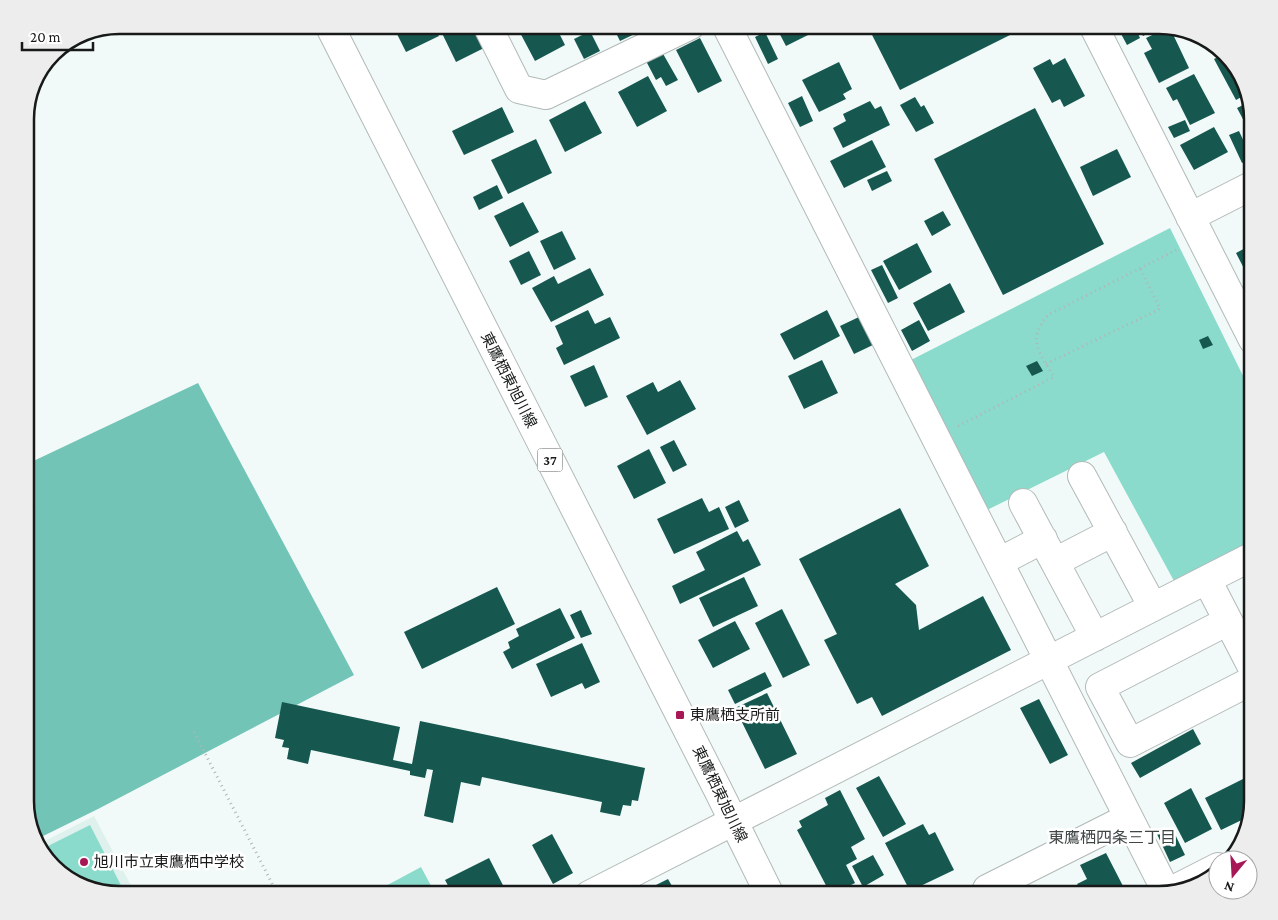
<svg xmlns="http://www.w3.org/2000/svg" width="1278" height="920" font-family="'Crimson Pro','Noto Sans JP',serif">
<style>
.built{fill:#dff1ed}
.green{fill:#8bdbcd}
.forest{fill:#72c4b6}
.building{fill:#16584f}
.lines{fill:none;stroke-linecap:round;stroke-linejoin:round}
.minor-casing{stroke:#b2bab8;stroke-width:30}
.major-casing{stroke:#b2bab8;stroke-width:30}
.path{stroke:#afb6b4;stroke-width:3;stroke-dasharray:1 4;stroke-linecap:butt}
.minor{stroke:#fff;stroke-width:28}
.major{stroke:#fff;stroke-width:28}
.poi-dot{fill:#a71755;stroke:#fff;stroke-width:2}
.labels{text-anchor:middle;stroke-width:5;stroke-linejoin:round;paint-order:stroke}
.shield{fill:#fff;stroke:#5d5f5f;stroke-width:1}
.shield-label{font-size:14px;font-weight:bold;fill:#181a1a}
.street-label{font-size:15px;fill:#181a1a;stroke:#fff}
.poi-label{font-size:15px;fill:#181a1a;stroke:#fff;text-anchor:start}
.neighbourhood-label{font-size:16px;fill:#3f4645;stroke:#fff}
.rim{fill:none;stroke:#181a1a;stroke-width:2.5}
</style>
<rect width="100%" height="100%" fill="#f1faf8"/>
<!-- built -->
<path class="built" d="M 94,816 L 136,895 L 119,895 L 62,876 L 37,848 L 37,845 Z"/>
<!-- green -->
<path class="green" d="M 1170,228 L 1253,396 L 1253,541 L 1174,581 L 1104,452 L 987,510 L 911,360 Z
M 90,825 L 126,895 L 119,895 L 62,876 L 40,850 Z
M 421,867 L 436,895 L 369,895 Z"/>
<!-- forest -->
<path class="forest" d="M 198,383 L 354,675 L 98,809 L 35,840 L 25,807 L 25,465 Z"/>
<!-- building -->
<path class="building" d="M 411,25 L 434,25 L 439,36 L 406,52 L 396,32 Z
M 438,25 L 472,25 L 484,48 L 456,62 Z
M 522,25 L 555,25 L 565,45 L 535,61 L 517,27 Z
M 568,25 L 585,25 L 572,32 Z
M 612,25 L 640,25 L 643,30 L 620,41 Z
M 775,25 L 823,25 L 824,27 L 786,46 Z
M 873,25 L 1030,25 L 900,90 L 868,27 Z
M 1134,25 L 1140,38 L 1127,45 L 1120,32 Z
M 1137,25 L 1159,25 L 1162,26 L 1143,36 Z
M 1167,28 L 1170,28 L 1189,68 L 1159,83 L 1144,53 L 1152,49 L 1146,38 Z
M 590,31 L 600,51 L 584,59 L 574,39 Z
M 765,32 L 778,59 L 768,64 L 755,37 Z
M 700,38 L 722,81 L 698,93 L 676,50 Z
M 1204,40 L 1216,44 L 1220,49 L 1211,53 Z
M 662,52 L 678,80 L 666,86 L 661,77 L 656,80 L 646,61 Z
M 1224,54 L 1243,77 L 1247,94 L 1236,100 L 1214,59 Z
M 1065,58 L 1085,96 L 1064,107 L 1060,99 L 1052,103 L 1033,68 L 1050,59 L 1053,65 Z
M 839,62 L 852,89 L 843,94 L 846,99 L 819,112 L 802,80 Z
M 1194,74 L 1215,113 L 1190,125 L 1177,99 L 1173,101 L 1166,88 Z
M 648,76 L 667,111 L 637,127 L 618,92 Z
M 802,96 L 813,121 L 800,127 L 788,103 Z
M 915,97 L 921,107 L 924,105 L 934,123 L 916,132 L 900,105 Z
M 585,101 L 602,133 L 565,152 L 549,120 Z
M 870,101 L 875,109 L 881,106 L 890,125 L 843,148 L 833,128 L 846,121 L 843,114 Z
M 1249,102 L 1253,119 L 1253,138 L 1237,108 Z
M 502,107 L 514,132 L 464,155 L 452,131 Z
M 1035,108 L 1104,244 L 1003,295 L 934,159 Z
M 1185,120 L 1190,131 L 1174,138 L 1168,127 Z
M 1214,127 L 1228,152 L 1194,170 L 1180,145 Z
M 1239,131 L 1252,159 L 1242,163 L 1229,135 Z
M 536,139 L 552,173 L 508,194 L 491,160 Z
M 872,140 L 886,167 L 844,188 L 830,161 Z
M 1117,149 L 1131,177 L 1093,196 L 1080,167 Z
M 887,171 L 892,181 L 872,191 L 867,180 Z
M 497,185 L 503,198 L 479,210 L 473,197 Z
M 523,202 L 539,232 L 510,247 L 494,216 Z
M 943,211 L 951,225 L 932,236 L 924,221 Z
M 562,231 L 576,259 L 554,270 L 540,241 Z
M 917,243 L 932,272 L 899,290 L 883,261 Z
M 1253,244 L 1253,286 L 1236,253 Z
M 529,251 L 541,275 L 521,285 L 509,261 Z
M 882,265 L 898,298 L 888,303 L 871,270 Z
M 590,268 L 604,295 L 551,322 L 532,288 L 554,276 L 558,284 Z
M 950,283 L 965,312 L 928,331 L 913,303 Z
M 588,310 L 595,324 L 610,317 L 620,338 L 564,365 L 556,348 L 563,344 L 555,326 Z
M 827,310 L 840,336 L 794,360 L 780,334 Z
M 861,316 L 875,344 L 854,354 L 840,326 Z
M 919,320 L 930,341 L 912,351 L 901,330 Z
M 1208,336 L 1213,345 L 1203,349 L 1199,340 Z
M 822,360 L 838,393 L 804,409 L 788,376 Z
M 1037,361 L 1043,371 L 1032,376 L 1026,366 Z
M 594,365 L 608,397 L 585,407 L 570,376 Z
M 680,380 L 696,409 L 647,435 L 626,396 L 653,382 L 658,392 Z
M 674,440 L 687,465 L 673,472 L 660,447 Z
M 649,449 L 666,483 L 634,499 L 617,466 Z
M 702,498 L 709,512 L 719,507 L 729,529 L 674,554 L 657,519 Z
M 739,500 L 749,521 L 735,528 L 725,507 Z
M 900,508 L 929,566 L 895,584 L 916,605 L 919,630 L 983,596 L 1011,650 L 882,716 L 872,697 L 857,704 L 824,640 L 837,634 L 799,559 Z
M 737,531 L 743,542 L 748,539 L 761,565 L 680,604 L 672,586 L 705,570 L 696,552 Z
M 744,577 L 758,606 L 713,627 L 699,598 Z
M 497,587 L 515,624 L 422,669 L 404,632 Z
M 560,608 L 575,638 L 512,669 L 503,652 L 510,648 L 508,642 L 519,636 L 516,629 Z
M 782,609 L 810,665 L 783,678 L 755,623 Z
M 581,610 L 592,634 L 581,638 L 570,615 Z
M 735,621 L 750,649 L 713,668 L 698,640 Z
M 582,643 L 600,682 L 585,689 L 582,683 L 551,697 L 536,664 Z
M 765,672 L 772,686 L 735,704 L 728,690 Z
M 767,693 L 797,754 L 765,769 L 735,708 Z
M 1039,699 L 1068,755 L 1050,764 L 1020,708 Z
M 282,702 L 400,727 L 393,760 L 412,764 L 420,721 L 645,768 L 638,801 L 632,800 L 631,806 L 623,805 L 620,816 L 600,812 L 602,802 L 482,777 L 480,786 L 461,782 L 453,823 L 424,816 L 433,770 L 427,769 L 425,778 L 410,775 L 410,771 L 311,750 L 308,764 L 287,759 L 289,748 L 282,747 L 284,740 L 275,738 Z
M 1193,729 L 1201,744 L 1140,778 L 1131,763 Z
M 879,776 L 906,824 L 883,837 L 856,788 Z
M 1243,779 L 1253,797 L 1248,817 L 1221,830 L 1205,798 Z
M 1191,788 L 1212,829 L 1185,843 L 1164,803 Z
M 840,790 L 865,839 L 851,847 L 857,859 L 846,865 L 855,883 L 831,895 L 797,830 L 802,827 L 799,821 L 828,805 L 825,798 Z
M 923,824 L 929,835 L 935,832 L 954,870 L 910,891 L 885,843 Z
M 1172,828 L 1185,855 L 1170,862 L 1157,834 Z
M 552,834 L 573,873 L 553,884 L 532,845 Z
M 1106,853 L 1124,888 L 1111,895 L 1083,895 L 1077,884 L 1087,879 L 1080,865 Z
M 873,855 L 884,875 L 863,887 L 852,866 Z
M 489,858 L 508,895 L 453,895 L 445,880 Z
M 668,879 L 677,895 L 636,895 Z
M 1046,887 L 1050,895 L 1030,895 Z
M 870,889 L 873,895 L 858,895 Z"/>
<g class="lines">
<defs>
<path id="minor" d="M 487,25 L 519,89 L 546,95 L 691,25
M 726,25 L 1167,893
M 1093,25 L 1253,340
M 1190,217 L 1253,185
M 1082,476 L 1153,607
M 1023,503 L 1095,637
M 999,562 L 1043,539
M 1055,562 L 1113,532
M 1207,580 L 1253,669
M 1228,621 L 1100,687 L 1130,743 L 1253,680
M 1167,893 L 1218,867
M 589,895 L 1253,556
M 989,895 L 987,889 L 1128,818"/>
<path id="major" d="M 329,25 L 717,788 L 770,895"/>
</defs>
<!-- minor casing -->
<use href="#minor" class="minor-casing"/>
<!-- major casing -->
<use href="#major" class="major-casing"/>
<!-- path -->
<path class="path" d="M 1046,364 L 1160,309 L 1140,268
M 958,426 L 1054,377 C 1040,353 1026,340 1048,315 L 1178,249
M 194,732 L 278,895"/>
<!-- minor -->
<use href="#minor" class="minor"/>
<!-- major -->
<use href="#major" class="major"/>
</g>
<!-- markers -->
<g class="poi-dot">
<rect x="675" y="710" width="10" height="10" rx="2.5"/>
<circle cx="84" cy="862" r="5"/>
</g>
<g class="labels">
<!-- shield labels -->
<rect class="shield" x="537.5" y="448.5" width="25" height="23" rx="4"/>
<g class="shield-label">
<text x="550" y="465">37</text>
</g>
<!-- street labels -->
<g class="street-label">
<text transform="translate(509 380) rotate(63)" y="5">東鷹栖東旭川線</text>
<text transform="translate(720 794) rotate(64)" y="5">東鷹栖東旭川線</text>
</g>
<!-- poi labels -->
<g class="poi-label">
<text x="690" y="720">東鷹栖支所前</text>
<text x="94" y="867">旭川市立東鷹栖中学校</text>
</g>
<!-- neighbourhood labels -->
<g class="neighbourhood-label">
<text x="1112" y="843">東鷹栖四条三丁目</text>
</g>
</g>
<!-- crop -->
<path d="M0 0H1278V920H0ZM119 34H1159A85 85 0 0 1 1244 119V801A85 85 0 0 1 1159 886H119A85 85 0 0 1 34 801V119A85 85 0 0 1 119 34Z" fill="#ededed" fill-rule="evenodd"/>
<path class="rim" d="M119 34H1159A85 85 0 0 1 1244 119V801A85 85 0 0 1 1159 886H119A85 85 0 0 1 34 801V119A85 85 0 0 1 119 34Z"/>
<!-- north arrow -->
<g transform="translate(1233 875) rotate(198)"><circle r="24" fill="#ffffff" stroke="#a3a3a3"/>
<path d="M0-4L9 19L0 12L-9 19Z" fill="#a71755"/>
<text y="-8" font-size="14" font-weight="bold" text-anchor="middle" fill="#181a1a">N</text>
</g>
<!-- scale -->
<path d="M22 42v8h71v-8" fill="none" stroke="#181a1a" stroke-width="2.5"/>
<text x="30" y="42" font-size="15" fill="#181a1a" stroke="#ffffff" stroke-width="4" paint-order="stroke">20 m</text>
</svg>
